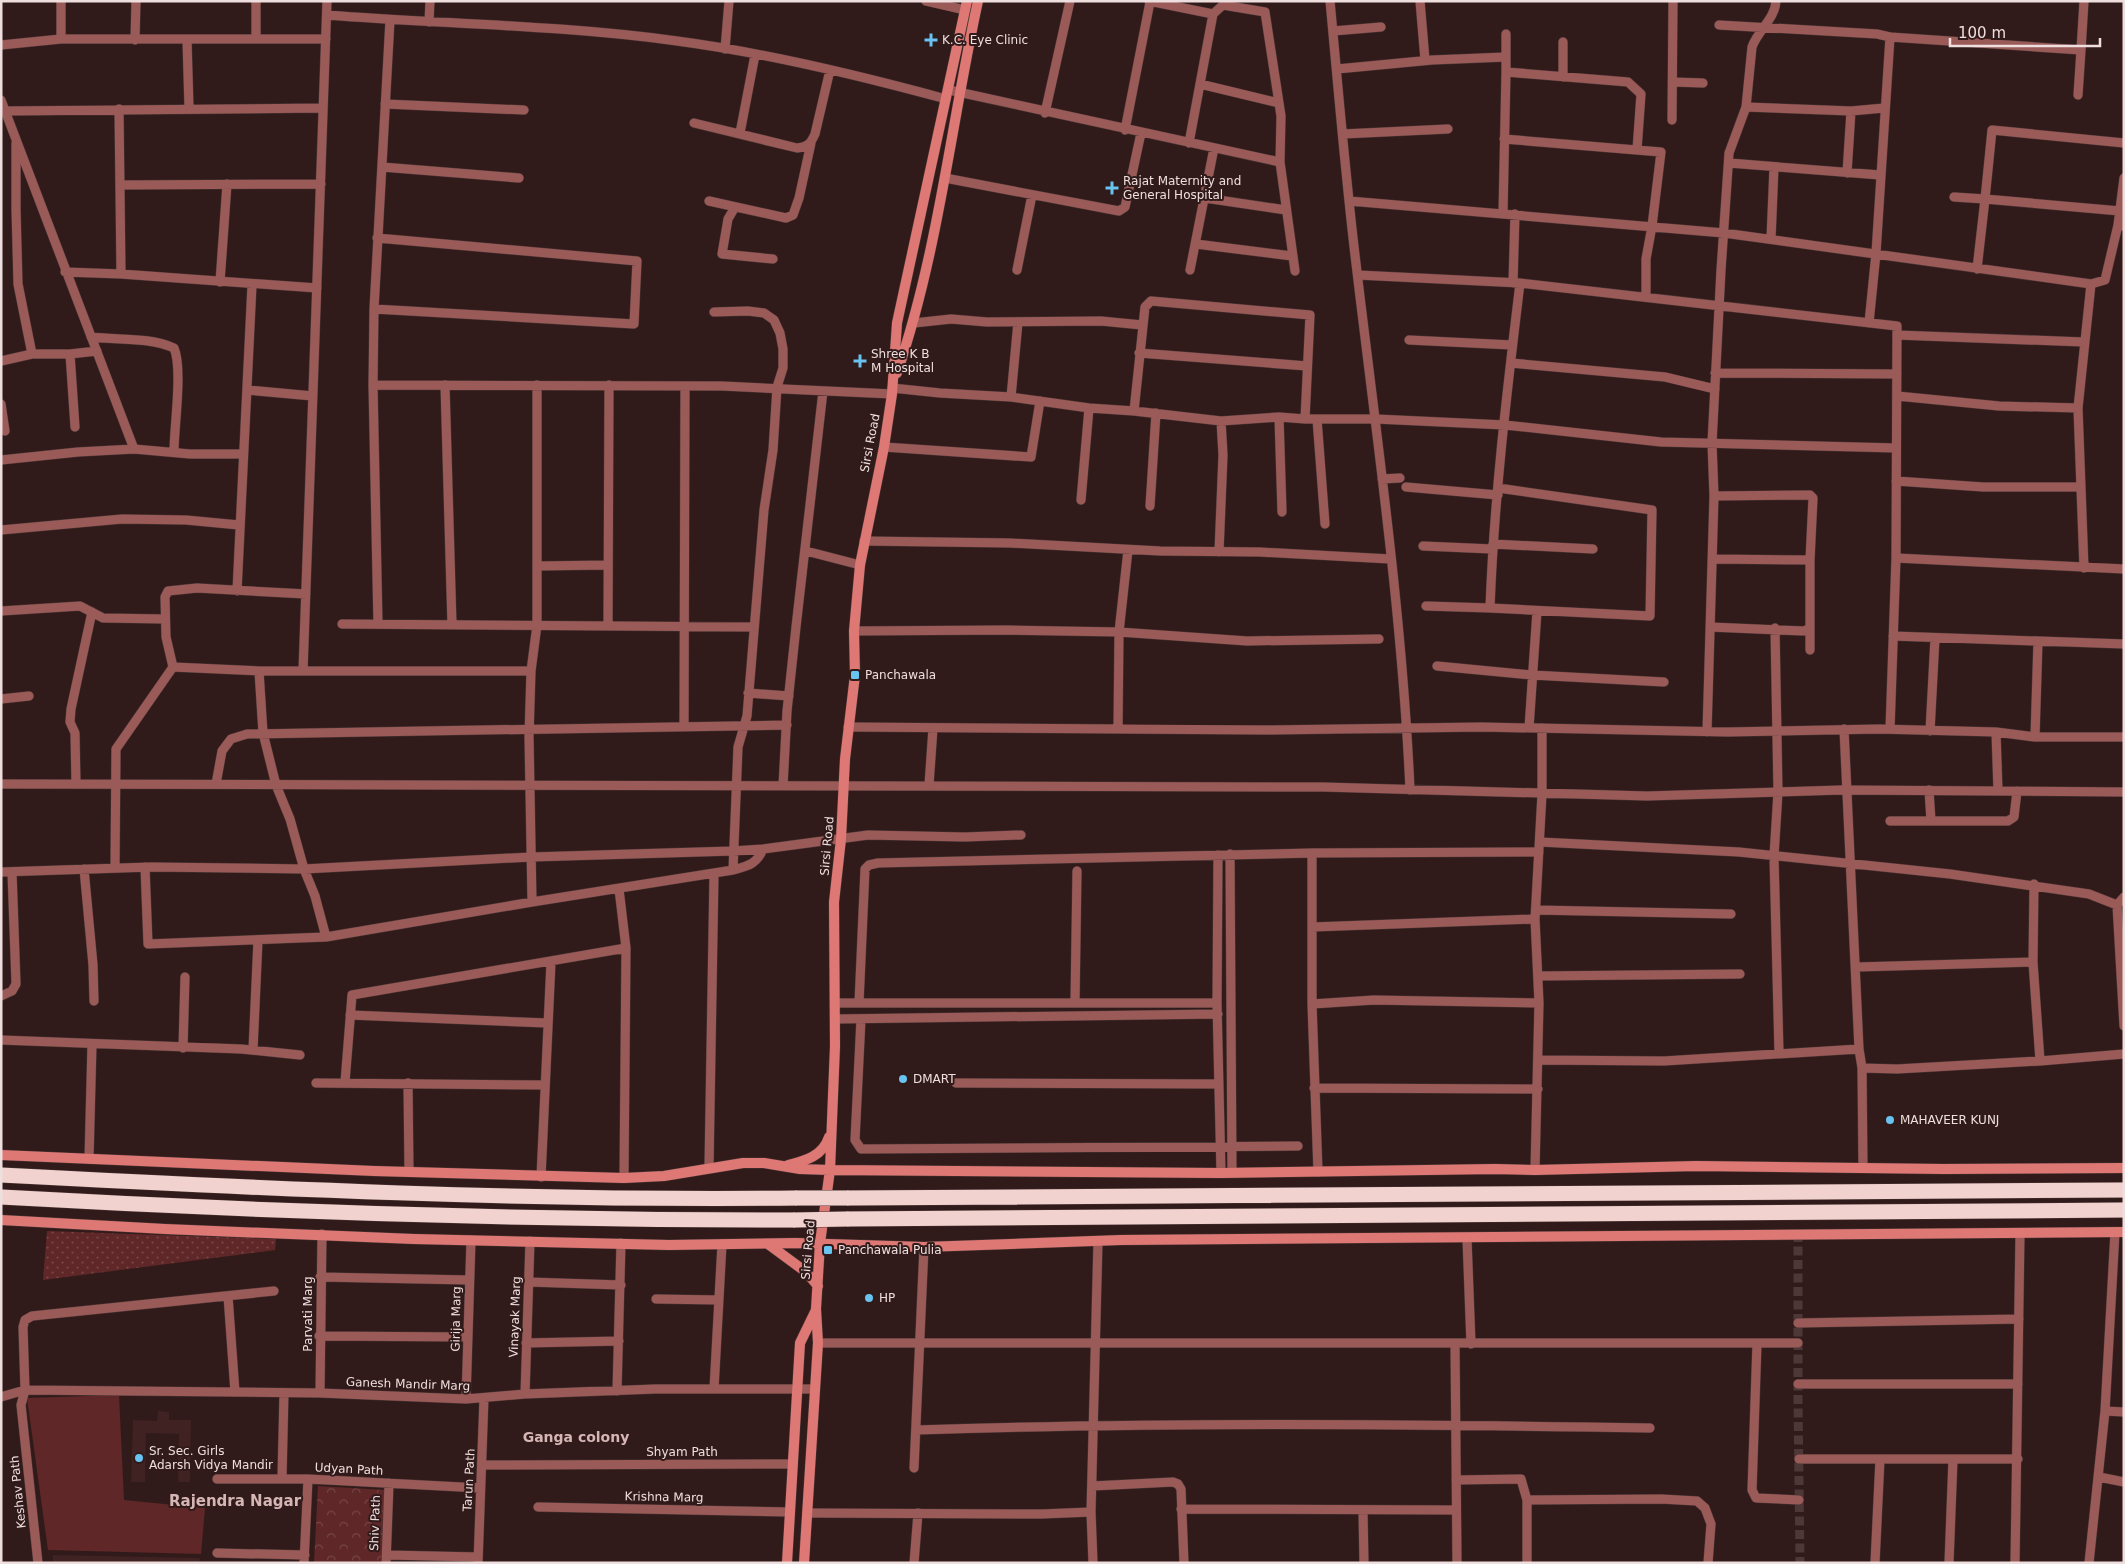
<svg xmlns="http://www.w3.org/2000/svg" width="2125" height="1564" font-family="'DejaVu Sans',sans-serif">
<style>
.built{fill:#3f2221}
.grass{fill:url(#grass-dots)}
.park{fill:url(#park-crowns)}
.garden{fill:#5f2727}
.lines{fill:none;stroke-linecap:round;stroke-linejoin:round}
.street-tunnel{stroke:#4d3837;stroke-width:9;stroke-dasharray:9 4.5;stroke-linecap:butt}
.street-casing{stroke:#4b3635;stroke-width:10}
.secondary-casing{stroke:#4b3635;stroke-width:11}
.highway-casing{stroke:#4b3635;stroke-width:16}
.street{stroke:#995a58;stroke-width:9}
.secondary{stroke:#dd7875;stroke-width:10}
.highway{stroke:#f2d2cf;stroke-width:15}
.highway-bridge-casing{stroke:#4b3635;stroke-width:16;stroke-linecap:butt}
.highway-bridge{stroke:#f2d2cf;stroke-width:15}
.poi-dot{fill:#69c3f1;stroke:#311b1a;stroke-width:2}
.labels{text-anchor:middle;stroke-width:4;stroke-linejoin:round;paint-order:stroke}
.poi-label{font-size:12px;fill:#eededd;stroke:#311b1a;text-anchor:start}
.street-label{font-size:12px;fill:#eededd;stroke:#311b1a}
.neighbourhood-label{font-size:14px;font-weight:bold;fill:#d5b6b4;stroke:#311b1a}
.quarter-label{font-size:15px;font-weight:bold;fill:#d5b6b4;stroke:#311b1a}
</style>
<defs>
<pattern id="grass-dots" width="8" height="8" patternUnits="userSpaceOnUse" patternTransform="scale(1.25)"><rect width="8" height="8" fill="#5f2727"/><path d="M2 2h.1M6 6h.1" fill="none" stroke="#764646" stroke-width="1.8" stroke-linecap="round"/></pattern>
<pattern id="park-crowns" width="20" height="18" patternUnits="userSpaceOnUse" patternTransform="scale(1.25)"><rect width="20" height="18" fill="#5f2727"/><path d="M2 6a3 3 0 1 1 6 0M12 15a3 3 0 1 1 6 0" fill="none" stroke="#764646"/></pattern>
</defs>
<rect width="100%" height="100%" fill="#311b1a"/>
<!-- built -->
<path class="built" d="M 158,1411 L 169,1412 L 169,1420 L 191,1420 L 190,1482 L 178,1482 L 179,1434 L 146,1433 L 145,1482 L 131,1482 L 133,1420 L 157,1421 Z
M 53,1555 L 200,1558 L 199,1563 L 53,1563 Z"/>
<!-- grass -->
<path class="grass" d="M 47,1231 L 276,1239 L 275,1250 L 43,1280 Z"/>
<!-- park -->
<path class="park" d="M 318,1486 L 385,1490 L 382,1563 L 314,1563 Z"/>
<!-- garden -->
<path class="garden" d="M 119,1395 L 124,1500 L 205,1508 L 201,1554 L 48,1550 L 27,1398 Z"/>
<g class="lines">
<!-- street-tunnel -->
<path class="street-tunnel" d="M 1798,1233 L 1798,1400 L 1800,1563"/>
<defs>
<path id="street" d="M 926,1 L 965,10
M 1149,1 L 1213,14 L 1189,143
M 1330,1 C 1338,86 1345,171 1355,255 C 1376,433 1402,611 1410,790
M 1420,1 L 1425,60
M 1213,14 L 1223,5 L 1265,12 L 1281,116 L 1280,162 L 1295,271
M 327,15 C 443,24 561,25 677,41 C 768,53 858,75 946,99
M 429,22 L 430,1
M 1719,25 L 1877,34 L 1890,37 L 1876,253 L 1869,323
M 1333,31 L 1381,27
M 1506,34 L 1506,57
M 1890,37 L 2081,50 L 2084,1
M 61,39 L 61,1
M 256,39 L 256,1
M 135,40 L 136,1
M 187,40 L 189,108
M 1563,42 L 1563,77
M 1,45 L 61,39 L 326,39
M 725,49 L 729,1
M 1337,69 L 1432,60 L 1506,57 L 1506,72
M 1673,82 L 1703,83
M 1200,84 L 1279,103
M 949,90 L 1280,162
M 2078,95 L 2081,50
M 1,100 L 134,449
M 385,104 L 524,110
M 1746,107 L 1851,111 L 1884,108
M 119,109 L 121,274
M 6,111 L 323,108
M 1045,113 L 1070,1
M 1672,120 L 1673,1
M 694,123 L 797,148 C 808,147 811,143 815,134 L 830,70
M 1125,130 L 1150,2
M 740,133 L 755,55
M 1343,134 L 1448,129
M 1504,139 L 1661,152 L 1652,226 L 1646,259 L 1646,297
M 16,143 L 16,209 L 18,284 L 32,354
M 1729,163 L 1880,175
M 382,167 L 519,178
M 1847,173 L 1851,111
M 945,178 L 1119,211 L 1125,207 L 1141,133
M 120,185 L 321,184
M 1954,197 L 1985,199 L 1992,130 L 2124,143
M 1205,198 L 1286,210
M 709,201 L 786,218 L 793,215 L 799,198 L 811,143
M 1349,201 L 1724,233 L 2091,284
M 735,207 L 728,219 L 722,254 L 773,259
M 1503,213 L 1506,72 L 1628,82 L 1641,94 L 1637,150
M 2118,225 L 2124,178
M 1771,239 L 1774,167
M 1196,244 L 1292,256
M 1977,269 L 1985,199 L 2120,211
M 1017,270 L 1032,195
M 1190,270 L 1214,148
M 65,272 L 121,274 L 317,288
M 1358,275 L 1520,283 L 1897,326 L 1896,558 L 1890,729
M 220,282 L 227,184
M 1513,283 L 1515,214
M 374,309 L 634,324 L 637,261 L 377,238
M 714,312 L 748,311 L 764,313 L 774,320 L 780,333 L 783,349 L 783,368 L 777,387 L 773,450 L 764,510 L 747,716 L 738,747 L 733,870
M 914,323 L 951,319 L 987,322 L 1101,321 L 1142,325
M 1897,335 L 2084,342
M 91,337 C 117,340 150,337 174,348 C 183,369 174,426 174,452
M 1409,340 L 1512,345
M 1139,353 L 1307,366
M 70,354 L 75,427
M 1,361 L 32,354 L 70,354 L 97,351
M 1511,363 L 1665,377 L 1715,389
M 1715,373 L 1897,374
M 373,385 L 722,386 L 892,394
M 445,385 L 452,625
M 892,388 L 940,393 L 1011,397 L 1089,408 L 1134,411 L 1221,421 L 1279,417 L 1305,419 L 1376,419 L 1505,425 L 1661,442 L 1896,448
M 247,390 L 313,396
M 1897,396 L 1999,406 L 2078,408 L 2091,284 L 2105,280 L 2118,225 L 2124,226
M 1011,397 L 1018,322
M 1,404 L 5,431
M 2078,408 L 2084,568
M 1134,411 L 1145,307 L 1151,301 L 1310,315 L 1305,419
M 1279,417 L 1282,512
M 1317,419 L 1325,524
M 884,447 L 1031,457 L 1040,401
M 1,460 L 78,452 L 134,449 L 190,454 L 243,454
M 1382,479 L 1400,478
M 1896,481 L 1983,487 L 2080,487
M 1406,487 L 1498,495
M 1498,488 L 1652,510 L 1650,616 L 1490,608 C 1494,499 1507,391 1520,283
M 1714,496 L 1810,495 L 1813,498 L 1810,560 L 1810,650
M 1081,500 L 1089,408
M 1150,506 L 1156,413
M 1,530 L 122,519 L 186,520 L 239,525
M 864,541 L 1010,543 L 1160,551 L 1260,552 L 1390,559
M 1493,544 L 1593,549
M 1423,546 L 1492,549
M 806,551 L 860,565
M 1219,552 L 1223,455 L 1221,421
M 1896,558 L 2124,569
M 1712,559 L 1810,560
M 537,566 L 608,565
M 237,591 L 252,285
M 1426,606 L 1490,608
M 1,611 L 80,606 L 103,618 L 165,619
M 342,624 L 754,627
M 378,624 L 373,385 L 374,309 L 390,20
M 608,626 L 609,385
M 1710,627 L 1804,631 L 1810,628
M 1775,628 L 1778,792 L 1774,856 L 1779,1053
M 854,631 L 1008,630 L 1119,632 L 1247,641 L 1379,639
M 1893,636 L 2124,644
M 1437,666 L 1532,675 L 1664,682
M 173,667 L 259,671 L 531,671
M 173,667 L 166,637 L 165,597 L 168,591 L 197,588 L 306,594
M 259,671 L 263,733 L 276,785 L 290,819 L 304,869 L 315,896 L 326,937
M 303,671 L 327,1
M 748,693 L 789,696
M 1,699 L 29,696
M 684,726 L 685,386
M 848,727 L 1265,730 L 1482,727 L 1728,732 L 1879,729 L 1996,732 L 2035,737 L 2124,737
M 1529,728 L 1537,611
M 1118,729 L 1119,632 L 1128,550
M 1844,729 L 1859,1049 L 1862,1068 L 1863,1168
M 1930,731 L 1935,638
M 1707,732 L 1714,496 L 1712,443 L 1721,270 L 1729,153 L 1746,107 L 1752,47 C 1758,30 1775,19 1776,1
M 1996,732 L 1998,791
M 2035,737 L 2038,641
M 1,784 L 1323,787 L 1647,796 L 1841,790 L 2124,792
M 76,784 L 75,733 L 70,722 L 71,709 L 92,612
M 216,784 L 222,751 L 231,739 L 247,734 L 787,725
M 929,785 L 933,728
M 783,786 L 787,711 L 796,627 L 823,391
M 1929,790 L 1931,821
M 1890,821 L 2008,821 L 2014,817 L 2017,791
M 1540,842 L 1739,852 L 1950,874 L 2089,894 L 2117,905 L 2124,897
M 1312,853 L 1312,1004 L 1318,1172
M 1230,854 L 1232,1172
M 1218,855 L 1217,1003 L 1221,1173
M 145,867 L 148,944 L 326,937 L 532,902 L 733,870 C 748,866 757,864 763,849
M 115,868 L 116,749 L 173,667
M 84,869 L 93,965 L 94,1001
M 1,872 L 151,867 L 304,869 L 531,857 L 733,851 L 763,849 L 868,835 L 965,837 L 1021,835
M 2034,884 L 2033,962 L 2040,1061
M 619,889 L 626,948 L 624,1178
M 532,902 L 529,736 L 531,671 L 537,625 L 537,385
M 2117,905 L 2124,1026
M 1536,910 L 1731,914
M 1312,927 L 1535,919
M 1857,967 L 2033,962
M 1538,976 L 1740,974
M 1,996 L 12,991 L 16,984 L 12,872
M 836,1003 L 1217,1003
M 859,1003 L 865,869 L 869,865 L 878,863 L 1312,853 L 1539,852
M 1075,1003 L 1077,871
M 1312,1004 L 1374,1000 L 1539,1003
M 350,1015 L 547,1023
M 836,1019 L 1218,1014
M 861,1019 L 855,1140 L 861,1149 L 1298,1146
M 1,1040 L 241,1049 L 300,1055
M 183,1048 L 185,977
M 253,1050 L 258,940
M 1538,1060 L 1664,1061 L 1859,1049
M 1862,1068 L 1897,1069 L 2040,1061 L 2124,1054
M 345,1082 L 352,995 L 626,948
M 316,1083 L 545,1085
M 408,1083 L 409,1172
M 956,1083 L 1219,1084
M 1314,1088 L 1538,1089
M 89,1159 L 92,1044
M 709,1167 L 714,874
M 1535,1170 L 1539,1003 L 1535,919 L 1542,794 L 1542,728
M 541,1177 L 551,962
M 1467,1239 L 1471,1344
M 320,1277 L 469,1280
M 528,1282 L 621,1285
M 228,1296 L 235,1392
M 656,1299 L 719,1300
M 1798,1323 L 2019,1319
M 319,1336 L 468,1337
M 526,1343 L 619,1341
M 818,1343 L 1798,1343
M 1455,1343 L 1457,1563
M 1757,1343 L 1752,1490 L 1756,1498 L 1799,1500
M 1798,1384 L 2018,1384
M 714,1389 L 722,1244
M 617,1391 L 621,1243
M 320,1393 L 322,1234
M 525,1394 L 530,1241
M 1,1397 L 25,1390 L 320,1393 L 466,1399 L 525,1394 L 655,1389 L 814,1389
M 466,1399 L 471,1240
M 2105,1411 L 2124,1412
M 916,1430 C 1160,1422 1405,1424 1650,1428
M 1799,1459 L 2018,1459
M 482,1465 L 793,1464
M 914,1468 L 924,1247
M 2099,1477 L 2124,1482
M 282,1478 L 284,1393
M 217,1479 L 308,1479 L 480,1488
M 1456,1480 L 1521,1479 L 1527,1500 L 1527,1563
M 1092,1486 L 1173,1482 L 1178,1484 L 1181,1489 L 1184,1563
M 1527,1500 L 1661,1499 L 1697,1501 L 1705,1508 L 1711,1524 L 1708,1563
M 538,1507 L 790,1512
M 1181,1509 L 1456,1510
M 1363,1511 L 1364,1563
M 807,1513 L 1042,1514 L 1091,1512
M 217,1553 L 305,1555
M 387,1555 L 478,1557
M 38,1563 L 21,1405 L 25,1390 L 23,1327 L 25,1320 L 32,1316 L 274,1291
M 304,1563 L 308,1479
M 386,1563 L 389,1483
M 478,1563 L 484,1398
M 914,1563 L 918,1513
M 1093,1563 L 1091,1512 L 1098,1241
M 1875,1563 L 1880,1459
M 1949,1563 L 1953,1459
M 2015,1563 L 2020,1234
M 2089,1563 L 2105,1411 L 2115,1232"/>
<path id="secondary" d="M 897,373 C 938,253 951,125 978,1
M 1,1155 L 374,1171 L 624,1178 L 664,1176 L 743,1163 L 764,1163 L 800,1169 L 830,1170 L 1221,1173 L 1495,1169 L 1535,1170 L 1696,1166 L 1944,1169 L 2124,1168
M 788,1165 C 805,1161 823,1156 829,1137
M 1,1220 L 165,1229 L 414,1239 L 669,1245 L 796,1243 L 924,1247 L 1121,1240 L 2124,1232
M 768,1244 L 806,1272 L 818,1286
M 787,1563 L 800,1343 L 816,1310
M 804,1563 L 818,1343 L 816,1309 L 820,1243 L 830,1170 L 835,1046 L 834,902 L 841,839 L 845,759 L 855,675 L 854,631 L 860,565 L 884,447 L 892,394 L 897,323 L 967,1"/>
<path id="highway" d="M 1,1175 C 266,1189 532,1201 797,1198
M 1,1197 C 266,1212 531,1220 795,1220
M 847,1198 L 2124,1190
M 847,1219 L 2124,1210"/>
</defs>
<!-- street casing -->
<use href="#street" class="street-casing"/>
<!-- secondary casing -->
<use href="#secondary" class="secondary-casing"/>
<!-- highway casing -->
<use href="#highway" class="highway-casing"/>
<!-- street -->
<use href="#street" class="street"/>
<!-- secondary -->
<use href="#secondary" class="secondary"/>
<!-- highway -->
<use href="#highway" class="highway"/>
<defs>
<path id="highway-bridge" d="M 797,1198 L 847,1198
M 795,1220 L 847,1219"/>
</defs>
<!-- highway-bridge casing -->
<use href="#highway-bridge" class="highway-bridge-casing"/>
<!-- highway-bridge -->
<use href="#highway-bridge" class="highway-bridge"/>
</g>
<!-- markers -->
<g class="poi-dot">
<path d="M928.5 32.5h5v5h5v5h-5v5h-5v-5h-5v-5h5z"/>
<path d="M1109.5 180.5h5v5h5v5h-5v5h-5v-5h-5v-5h5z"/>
<path d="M857.5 353.5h5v5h5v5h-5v5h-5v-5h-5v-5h5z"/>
<rect x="850" y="670" width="10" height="10" rx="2.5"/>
<circle cx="903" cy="1079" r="5"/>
<circle cx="1890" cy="1120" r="5"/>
<rect x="823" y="1245" width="10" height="10" rx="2.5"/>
<circle cx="869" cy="1298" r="5"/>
<circle cx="139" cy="1458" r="5"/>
</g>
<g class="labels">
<!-- poi labels -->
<g class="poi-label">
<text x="942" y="44">K.C. Eye Clinic</text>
<text x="1123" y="185">Rajat Maternity and<tspan x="1123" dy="14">General Hospital</tspan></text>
<text x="871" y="358">Shree K B<tspan x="871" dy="14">M Hospital</tspan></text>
<text x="865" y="679">Panchawala</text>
<text x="913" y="1083">DMART</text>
<text x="1900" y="1124">MAHAVEER KUNJ</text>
<text x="838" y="1254">Panchawala Pulia</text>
<text x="879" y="1302">HP</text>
<text x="149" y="1455">Sr. Sec. Girls<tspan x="149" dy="14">Adarsh Vidya Mandir</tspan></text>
</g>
<!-- street labels -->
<g class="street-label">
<text transform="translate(870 443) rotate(-79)" y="4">Sirsi Road</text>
<text transform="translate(827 846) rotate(-85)" y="4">Sirsi Road</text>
<text transform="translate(808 1250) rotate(-85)" y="4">Sirsi Road</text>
<text transform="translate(308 1314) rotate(-90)" y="4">Parvati Marg</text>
<text transform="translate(515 1317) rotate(-88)" y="4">Vinayak Marg</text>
<text transform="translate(456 1319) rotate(-89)" y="4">Girija Marg</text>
<text transform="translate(408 1384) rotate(2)" y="4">Ganesh Mandir Marg</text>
<text x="682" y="1456">Shyam Path</text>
<text transform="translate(349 1469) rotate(3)" y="4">Udyan Path</text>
<text transform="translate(469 1480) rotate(-87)" y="4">Tarun Path</text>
<text transform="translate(18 1492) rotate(-96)" y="4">Keshav Path</text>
<text transform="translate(664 1497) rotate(1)" y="4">Krishna Marg</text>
<text transform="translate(375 1523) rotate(-88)" y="4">Shiv Path</text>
</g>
<!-- neighbourhood labels -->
<g class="neighbourhood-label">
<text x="576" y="1442">Ganga colony</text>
</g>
<!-- quarter labels -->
<g class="quarter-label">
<text x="235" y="1506">Rajendra Nagar</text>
</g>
</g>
<!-- border -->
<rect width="2125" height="1564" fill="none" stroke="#eededd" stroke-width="5"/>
<!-- scale -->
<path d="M1950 38v8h150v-8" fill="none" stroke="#eededd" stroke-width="2.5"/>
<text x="1958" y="38" font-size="15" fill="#eededd" stroke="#311b1a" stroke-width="4" paint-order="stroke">100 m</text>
</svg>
